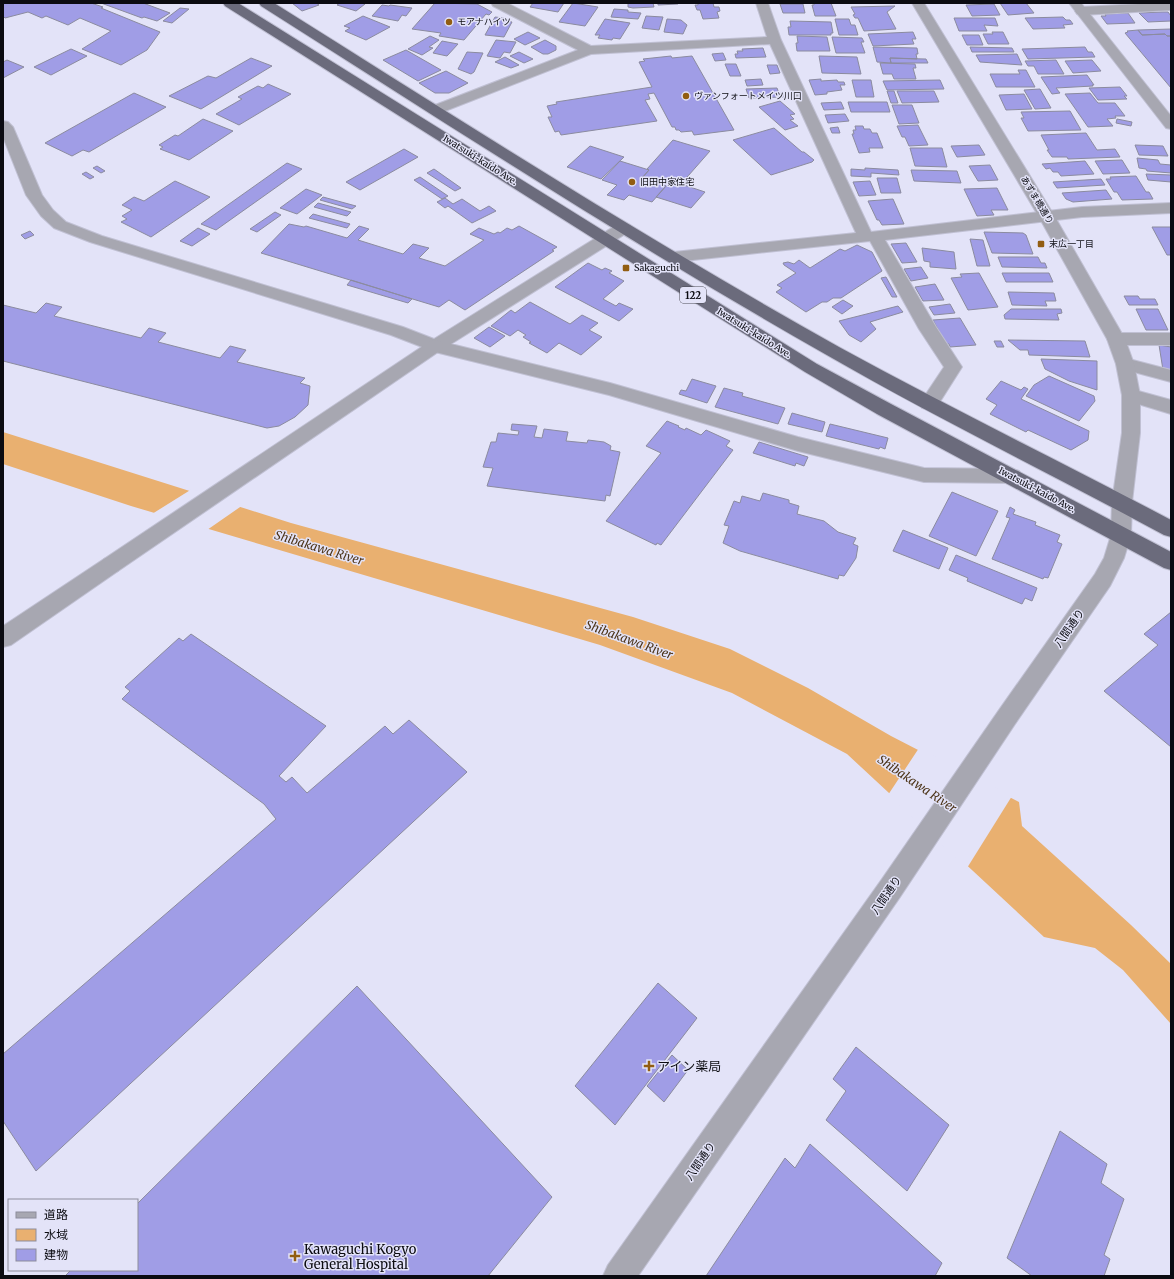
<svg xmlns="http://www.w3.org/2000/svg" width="1174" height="1279" font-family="Merriweather,'Noto Sans JP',serif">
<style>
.water{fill:#e9b070}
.pier{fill:#e3e3f8}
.building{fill:#a09de6;stroke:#8b8b9f}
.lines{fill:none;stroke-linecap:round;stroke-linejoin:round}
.service-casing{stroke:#c0c0d3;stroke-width:2}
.minor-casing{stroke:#c0c0d3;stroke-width:2}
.tertiary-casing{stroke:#c0c0d3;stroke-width:2}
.trunk-casing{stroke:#c0c0d3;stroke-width:2}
.service{fill:#a7a7b1;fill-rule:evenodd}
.minor{fill:#a7a7b1;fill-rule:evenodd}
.tertiary{fill:#a7a7b1;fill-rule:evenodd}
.trunk{fill:#6b6b7c;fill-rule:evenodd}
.poi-dot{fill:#925d12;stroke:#e3e3f8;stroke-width:1.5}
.labels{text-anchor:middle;stroke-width:3;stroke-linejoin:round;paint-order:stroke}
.far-poi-label{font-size:9px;fill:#0b0b11;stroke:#e3e3f8;text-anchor:start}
.far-street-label{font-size:9px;fill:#0b0b11;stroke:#e3e3f8}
.shield{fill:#e3e3f8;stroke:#4c4c56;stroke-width:1}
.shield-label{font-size:10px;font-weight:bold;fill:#0b0b11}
.street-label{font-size:11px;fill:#0b0b11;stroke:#e3e3f8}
.water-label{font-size:12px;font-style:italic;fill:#4c3418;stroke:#e3e3f8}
.near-poi-label{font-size:13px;fill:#0b0b11;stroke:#e3e3f8;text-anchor:start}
</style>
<rect width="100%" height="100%" fill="#e3e3f8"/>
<!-- water -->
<path class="water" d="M 3,432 L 291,523 L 633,617 L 730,649 L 808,688 L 891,736 L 1019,802 L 1022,826 L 1131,925 L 1171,964 L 1171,1024 L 1123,970 L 1095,948 L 1044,937 L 847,754 L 732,693 L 600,645 L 131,506 L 3,464 Z"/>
<!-- pier -->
<path class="pier" d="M 192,489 L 243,505 L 207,530 L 152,514 Z
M 919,748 L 1012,796 L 967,868 L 888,795 Z"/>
<!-- building -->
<path class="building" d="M 3,3 L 91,3 L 103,7 L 101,8 L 160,32 L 147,50 L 121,65 L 82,49 L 111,31 L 80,18 L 68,25 L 46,16 L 42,18 L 28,12 L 5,18 L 3,16 Z
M 101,3 L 143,3 L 170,13 L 157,21 L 144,17 L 142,18 Z
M 292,3 L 316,3 L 319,5 L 302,11 Z
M 340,3 L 361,3 L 365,4 L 356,11 L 337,5 Z
M 435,3 L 477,4 L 492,12 L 489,15 L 486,14 L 464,40 L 439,36 L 441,33 L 412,29 Z
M 533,3 L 564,3 L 558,12 L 530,7 Z
M 573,3 L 598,7 L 585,26 L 559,22 Z
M 628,3 L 653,3 L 654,7 L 633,8 L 628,7 Z
M 658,3 L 678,3 L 678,4 L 658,5 Z
M 698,3 L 713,3 L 714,7 L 719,7 L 720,11 L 717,12 L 719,18 L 703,19 L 700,10 L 697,10 L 695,5 L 698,5 Z
M 814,3 L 831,3 L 836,16 L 815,16 L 812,5 L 814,5 Z
M 1000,3 L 1026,3 L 1034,13 L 1008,15 Z
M 780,4 L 803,4 L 805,13 L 783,13 Z
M 994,4 L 1000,15 L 972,16 L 966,5 Z
M 382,5 L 389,6 L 390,5 L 412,8 L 406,16 L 402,15 L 398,21 L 372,16 Z
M 895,6 L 887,12 L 896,29 L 864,31 L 858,18 L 855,18 L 853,15 L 855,14 L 851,7 Z
M 180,8 L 189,9 L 172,23 L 163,21 Z
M 614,9 L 628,10 L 628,12 L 641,13 L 638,19 L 611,17 Z
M 1162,12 L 1168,12 L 1171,16 L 1171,21 L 1148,22 L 1139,13 Z
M 1128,13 L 1135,23 L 1107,24 L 1101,16 L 1106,16 L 1105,14 Z
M 363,16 L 390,27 L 366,40 L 345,31 L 350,28 L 344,26 Z
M 646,16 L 663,17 L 659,30 L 642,28 Z
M 495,17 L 504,18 L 503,20 L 512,22 L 504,37 L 485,35 Z
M 1063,17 L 1066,20 L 1070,20 L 1073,24 L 1063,25 L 1065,28 L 1033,29 L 1025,18 Z
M 954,18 L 995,18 L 998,26 L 984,25 L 987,31 L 959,31 Z
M 605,19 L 630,23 L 620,39 L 613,38 L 612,40 L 598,38 L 600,35 L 595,35 Z
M 667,19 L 681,20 L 687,25 L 683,34 L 664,32 Z
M 835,19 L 849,19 L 851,25 L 855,25 L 858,35 L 839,35 Z
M 790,21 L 831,22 L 833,33 L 831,33 L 831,35 L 789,35 L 788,27 L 791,27 Z
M 1171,29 L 1171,36 L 1167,36 L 1165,34 L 1142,35 L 1138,30 Z
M 1138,30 L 1142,35 L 1165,34 L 1167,36 L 1171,36 L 1171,88 L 1125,33 L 1128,32 L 1127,31 Z
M 528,32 L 540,38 L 525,45 L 514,39 Z
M 913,32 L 916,39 L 912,39 L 914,44 L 873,46 L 868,34 Z
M 992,32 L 1003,32 L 1009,44 L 988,44 L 983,34 L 993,34 Z
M 962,35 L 979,35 L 983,45 L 967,45 Z
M 430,36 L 439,40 L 429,47 L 433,48 L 422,55 L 408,49 Z
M 797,36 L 827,37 L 830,51 L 797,51 L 796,43 L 798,43 Z
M 832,37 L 862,38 L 864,42 L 861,42 L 865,53 L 836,53 Z
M 496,40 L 516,42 L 510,53 L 504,52 L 500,58 L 487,56 Z
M 545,40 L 556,46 L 556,50 L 548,54 L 543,54 L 531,47 Z
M 442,41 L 458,44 L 447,56 L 433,53 Z
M 873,47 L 917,48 L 918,54 L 916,54 L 917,59 L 890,58 L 891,63 L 877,62 Z
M 970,47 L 1012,48 L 1014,52 L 972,52 Z
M 1085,47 L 1088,52 L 1092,52 L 1095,57 L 1028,59 L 1022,49 Z
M 763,48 L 766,57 L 736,58 L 735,54 L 738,54 L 737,51 L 743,51 L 742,49 Z
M 71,49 L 87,56 L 51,75 L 34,67 Z
M 406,50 L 441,70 L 418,81 L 383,60 Z
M 467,52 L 483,53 L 474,72 L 471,74 L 458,69 Z
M 519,52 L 533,59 L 524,63 L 510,56 Z
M 723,53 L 726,60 L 715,61 L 712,54 Z
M 1017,54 L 1022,65 L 980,62 L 976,55 Z
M 671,56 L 672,58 L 692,56 L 734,130 L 694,135 L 692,131 L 681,132 L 679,130 L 676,130 L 675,127 L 672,127 L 654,93 L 648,94 L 650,99 L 645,100 L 657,121 L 561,135 L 559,131 L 555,132 L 548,117 L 552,117 L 547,106 L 557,104 L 556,102 L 652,87 L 639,62 L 645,61 L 643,59 Z
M 819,56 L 857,57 L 861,74 L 822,73 Z
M 505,57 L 519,65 L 511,68 L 495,62 Z
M 251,58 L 272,66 L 201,109 L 169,96 L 208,76 L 216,78 Z
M 890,58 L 926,59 L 928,63 L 891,63 Z
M 7,60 L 24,67 L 3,78 L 3,62 Z
M 1056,60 L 1064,74 L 1038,74 L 1034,66 L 1028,66 L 1025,61 Z
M 1092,60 L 1101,71 L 1073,73 L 1065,61 Z
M 880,63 L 915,64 L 916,68 L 913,68 L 916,79 L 894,79 L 892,74 L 883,74 Z
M 725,64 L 736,64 L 741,76 L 730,76 Z
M 767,65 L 777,65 L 780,73 L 770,74 Z
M 1018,70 L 1026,70 L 1035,87 L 996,87 L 990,74 L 1020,74 Z
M 446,71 L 468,83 L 449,93 L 435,93 L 419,83 Z
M 1087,75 L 1094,85 L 1092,85 L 1093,86 L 1056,88 L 1060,93 L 1052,94 L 1041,77 Z
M 761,79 L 763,85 L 747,86 L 745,80 Z
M 821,79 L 821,81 L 837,80 L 838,82 L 844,82 L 845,85 L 840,85 L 842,90 L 827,92 L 827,94 L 815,95 L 809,80 Z
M 852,80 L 871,80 L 874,97 L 856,97 Z
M 940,80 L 944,89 L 887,90 L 883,81 Z
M 268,84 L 291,94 L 239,125 L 216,114 L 242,99 L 238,97 L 258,86 L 263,88 Z
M 1120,87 L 1127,96 L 1124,96 L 1127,99 L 1098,100 L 1089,88 Z
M 777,88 L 779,93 L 783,93 L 784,97 L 749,98 L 746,89 Z
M 1040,89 L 1051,108 L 1035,109 L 1024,90 Z
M 887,91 L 894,91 L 898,103 L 891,103 Z
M 897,91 L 934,91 L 939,102 L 902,103 Z
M 134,93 L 166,107 L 89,152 L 83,150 L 72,156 L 45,143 Z
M 1090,93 L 1098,103 L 1115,103 L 1125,116 L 1115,116 L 1116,118 L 1107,119 L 1113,126 L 1088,127 L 1065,94 Z
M 1024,94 L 1032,109 L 1006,110 L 999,95 Z
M 780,101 L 795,114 L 790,115 L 794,119 L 790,120 L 798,126 L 785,130 L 759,107 Z
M 841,102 L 844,109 L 824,110 L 821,103 Z
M 848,102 L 887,102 L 890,112 L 851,112 Z
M 892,105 L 912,105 L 919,123 L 899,124 Z
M 1070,111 L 1081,130 L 1028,131 L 1021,118 L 1024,118 L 1021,112 Z
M 845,114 L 849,121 L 828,123 L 825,115 Z
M 203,119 L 233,131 L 189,160 L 160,149 L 163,147 L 159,145 L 175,135 L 178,136 Z
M 1117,119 L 1132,122 L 1131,126 L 1116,123 Z
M 918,125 L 928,145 L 909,146 L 905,137 L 902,137 L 897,126 Z
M 855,126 L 863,126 L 864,129 L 870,129 L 872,133 L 877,133 L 883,148 L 869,148 L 870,152 L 859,153 L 852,134 L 854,134 L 853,130 L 856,130 Z
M 838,127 L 840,133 L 832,133 L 830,128 Z
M 774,128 L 802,152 L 804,152 L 814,160 L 812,162 L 771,175 L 733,140 Z
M 1086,133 L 1097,150 L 1115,149 L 1120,157 L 1068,159 L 1067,157 L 1052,157 L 1047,150 L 1049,150 L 1041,135 Z
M 673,140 L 710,151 L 681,184 L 705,192 L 691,208 L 656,197 L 666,186 L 642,178 L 649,170 L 647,169 Z
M 979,145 L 985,155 L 957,157 L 951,146 Z
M 1135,145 L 1163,146 L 1168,156 L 1139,155 Z
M 590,146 L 624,157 L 601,179 L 567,167 Z
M 910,148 L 942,148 L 947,167 L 915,166 Z
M 404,149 L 418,157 L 360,190 L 346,182 Z
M 1137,158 L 1158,160 L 1160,164 L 1171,165 L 1171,173 L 1147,171 L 1146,169 L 1139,168 Z
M 1122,160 L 1130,173 L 1103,174 L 1095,161 Z
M 620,161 L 649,170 L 642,178 L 666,186 L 652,202 L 629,195 L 624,200 L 607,195 L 617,185 L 602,180 Z
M 1085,161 L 1094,174 L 1061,176 L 1058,172 L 1053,172 L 1050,168 L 1046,169 L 1042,164 Z
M 287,163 L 302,169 L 216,230 L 201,224 Z
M 990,165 L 998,180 L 978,181 L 969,166 Z
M 97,166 L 105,171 L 101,173 L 93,168 Z
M 865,168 L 898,170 L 899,175 L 871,173 L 871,177 L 851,176 L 851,169 L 865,170 Z
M 434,169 L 461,188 L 455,191 L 427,173 Z
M 911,170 L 957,171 L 961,183 L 914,181 Z
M 86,172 L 94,177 L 90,179 L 82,174 Z
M 1146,174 L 1171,175 L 1171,182 L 1148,180 Z
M 1136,176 L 1146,192 L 1149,192 L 1153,199 L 1122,200 L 1117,192 L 1114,192 L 1106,179 L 1111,179 L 1110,177 Z
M 420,177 L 448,196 L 442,199 L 414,180 Z
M 877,178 L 897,178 L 901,193 L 881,193 Z
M 1101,179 L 1105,185 L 1057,188 L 1053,182 Z
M 175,181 L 210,197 L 151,237 L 121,222 L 127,219 L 122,216 L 132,210 L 122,205 L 134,197 L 144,201 Z
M 870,181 L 876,195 L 859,196 L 853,182 Z
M 997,188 L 1008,210 L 991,210 L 994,215 L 977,216 L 964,189 Z
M 306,189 L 322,195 L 297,214 L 280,208 Z
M 1106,190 L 1112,199 L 1073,202 L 1066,199 L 1062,193 Z
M 323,197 L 356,206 L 352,209 L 320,200 Z
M 445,198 L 453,204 L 462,199 L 480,211 L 489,206 L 496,211 L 472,223 L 448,206 L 445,208 L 437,202 Z
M 893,199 L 904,224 L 882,225 L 879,220 L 877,220 L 868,201 Z
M 318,203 L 351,212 L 347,216 L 314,207 Z
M 275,212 L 281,215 L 257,232 L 250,229 Z
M 313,214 L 350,224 L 347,228 L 309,218 Z
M 289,224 L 304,227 L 306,226 L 347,238 L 359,226 L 369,229 L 358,240 L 403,254 L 413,244 L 429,248 L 419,258 L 445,266 L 484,240 L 470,234 L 479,228 L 494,234 L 498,232 L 500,233 L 507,228 L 512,230 L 519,226 L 557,247 L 552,250 L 554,251 L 465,310 L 449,300 L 439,307 L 261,253 Z
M 1152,227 L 1171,227 L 1171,255 L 1167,255 Z
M 198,228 L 210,234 L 192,246 L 180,241 Z
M 30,231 L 34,235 L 25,239 L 21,235 Z
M 984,232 L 1023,233 L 1026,235 L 1033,254 L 992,253 Z
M 970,239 L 983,240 L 990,266 L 977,266 Z
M 906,243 L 917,262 L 902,263 L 891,244 Z
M 857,245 L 872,252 L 882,271 L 841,298 L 833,298 L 827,302 L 822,302 L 806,312 L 776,292 L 782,288 L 777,285 L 796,273 L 784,265 L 783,263 L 788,262 L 794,264 L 799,260 L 810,268 L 840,249 L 845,251 Z
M 922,248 L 954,252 L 956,269 L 930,267 L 930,262 L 924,261 Z
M 998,257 L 1038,257 L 1041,263 L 1045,263 L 1047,268 L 1002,267 Z
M 588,263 L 602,270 L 605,268 L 612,271 L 609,273 L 624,281 L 603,299 L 616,306 L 619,303 L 633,309 L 619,321 L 555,287 Z
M 921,267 L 928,278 L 911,281 L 904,269 Z
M 979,273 L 998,307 L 968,310 L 951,278 L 962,277 L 960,274 Z
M 1002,273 L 1049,273 L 1053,282 L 1006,282 Z
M 886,277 L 897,297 L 892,297 L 881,278 Z
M 351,280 L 412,299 L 408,303 L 347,285 Z
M 935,284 L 944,300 L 923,301 L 915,287 Z
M 1008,292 L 1054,293 L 1056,301 L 1045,301 L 1047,306 L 1012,305 Z
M 1124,296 L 1138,296 L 1140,299 L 1155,299 L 1158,305 L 1129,305 Z
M 843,300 L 853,306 L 842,314 L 832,307 Z
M 530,302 L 570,324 L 582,315 L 598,323 L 589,330 L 602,337 L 581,355 L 559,343 L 547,353 L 529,343 L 531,342 L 523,337 L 526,335 L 518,330 L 510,336 L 491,326 L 511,310 L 515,313 Z
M 46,303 L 62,307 L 54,316 L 141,338 L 149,328 L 166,333 L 158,342 L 220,358 L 230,346 L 246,350 L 237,362 L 305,378 L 300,383 L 310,386 L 308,405 L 295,417 L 279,426 L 267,428 L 3,361 L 3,305 L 36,313 Z
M 950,304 L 955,313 L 934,315 L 929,307 Z
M 898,306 L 903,312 L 870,322 L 876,329 L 861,342 L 849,335 L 839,321 Z
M 1011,309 L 1061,309 L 1062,313 L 1057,314 L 1059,320 L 1005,319 L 1004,315 Z
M 1136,309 L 1158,309 L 1168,330 L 1146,330 Z
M 960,318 L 976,345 L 950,347 L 949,344 L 946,344 L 933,320 Z
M 489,327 L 505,336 L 490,347 L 474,338 Z
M 1008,340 L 1085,341 L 1090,357 L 1029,355 L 1028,350 L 1020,350 Z
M 994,341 L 1001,341 L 1004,347 L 997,347 Z
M 1159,345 L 1171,347 L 1171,371 L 1163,370 Z
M 1041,359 L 1097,361 L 1097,390 L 1069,381 L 1045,369 Z
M 1049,376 L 1094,396 L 1095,401 L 1079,421 L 1026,396 L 1034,385 Z
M 692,379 L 716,386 L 707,403 L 679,394 L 681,390 L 686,391 Z
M 1001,381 L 1021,390 L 1024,387 L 1028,389 L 1021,399 L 1089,431 L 1088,440 L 1071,450 L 1028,430 L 1026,432 L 990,414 L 997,405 L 986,399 Z
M 724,388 L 743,393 L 742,396 L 785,408 L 778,424 L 715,407 Z
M 792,413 L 825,422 L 822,432 L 788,424 Z
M 667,421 L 679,426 L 678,427 L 685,430 L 686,428 L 701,435 L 706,430 L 730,441 L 726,446 L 733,450 L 661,545 L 657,543 L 656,545 L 606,521 L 661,453 L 646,446 Z
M 512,424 L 537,426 L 534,437 L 542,438 L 544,429 L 568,432 L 566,441 L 587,443 L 588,440 L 604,442 L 611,446 L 610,450 L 620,452 L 610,496 L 606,495 L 605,501 L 487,486 L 493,468 L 483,467 L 491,442 L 496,442 L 498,433 L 518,435 L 519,431 L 511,430 Z
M 830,424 L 888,438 L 885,449 L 880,447 L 879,449 L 826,436 Z
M 759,442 L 808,457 L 804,466 L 796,463 L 795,466 L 753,453 Z
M 952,492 L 998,511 L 976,556 L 929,536 Z
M 763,493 L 789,500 L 789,503 L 799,506 L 797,514 L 824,521 L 838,532 L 856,538 L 853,544 L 858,546 L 856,558 L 844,576 L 839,575 L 838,579 L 740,551 L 723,543 L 729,526 L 724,525 L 734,501 L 740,503 L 742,496 L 760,501 Z
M 1010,507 L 1015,510 L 1013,514 L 1036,522 L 1035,525 L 1060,535 L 1057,542 L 1062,544 L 1048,578 L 1044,577 L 1043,579 L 992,559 L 1010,518 L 1006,517 Z
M 903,530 L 948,548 L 939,569 L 893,551 Z
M 956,555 L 1037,588 L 1032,601 L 1025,598 L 1022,604 L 967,581 L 968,578 L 949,570 Z
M 1171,612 L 1171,747 L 1104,691 L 1158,645 L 1144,634 Z
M 191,634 L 326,726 L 279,776 L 286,782 L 292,777 L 307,793 L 385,726 L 393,734 L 409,720 L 467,772 L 36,1171 L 3,1121 L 3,1054 L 276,819 L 264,804 L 122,699 L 130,691 L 125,687 L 179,638 L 183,641 Z
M 658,983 L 697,1018 L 615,1125 L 575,1086 Z
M 357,986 L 552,1197 L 488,1276 L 65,1276 L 71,1270 L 137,1270 L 137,1204 Z
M 856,1047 L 949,1125 L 907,1191 L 826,1120 L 846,1091 L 833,1079 Z
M 672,1055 L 688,1070 L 664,1102 L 647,1086 Z
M 1060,1131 L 1107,1164 L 1101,1183 L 1124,1199 L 1104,1255 L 1110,1259 L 1104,1276 L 1032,1276 L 1007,1258 Z
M 810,1144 L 942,1263 L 935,1276 L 706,1276 L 785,1158 L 795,1168 Z"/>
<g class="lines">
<defs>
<path id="service" d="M 1158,3 L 1171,3 L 1171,10 L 1081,15 L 1077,14 L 1075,11 L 1077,8 L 1081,7 Z
M 1116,333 L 1171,333 L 1171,345 L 1116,345 L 1110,343 L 1107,339 L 1110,335 Z
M 1125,358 L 1171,370 L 1171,382 L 1119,368 L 1116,364 L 1119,360 Z
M 1131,389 L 1171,400 L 1171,414 L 1125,400 L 1122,395 L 1125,390 Z"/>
<path id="minor" d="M 491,3 L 507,3 L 591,46 L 767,37 L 756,3 L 768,3 L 781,40 L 871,232 L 1082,207 L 1171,203 L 1171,213 L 1082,217 L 885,240 L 936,327 L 962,367 L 936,408 L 929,409 L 922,408 L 920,403 L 944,367 L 919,329 L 870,241 L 674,262 L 668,261 L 666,257 L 668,253 L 674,252 L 856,233 L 770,44 L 591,54 L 440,113 L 435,114 L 430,113 L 428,110 L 430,107 L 578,50 L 493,6 Z
M 1069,3 L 1081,3 L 1171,116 L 1171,129 L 1166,128 Z
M 3,121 L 8,122 L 13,127 L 42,195 L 53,210 L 66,222 L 102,236 L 403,327 L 434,339 L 599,236 C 609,230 618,222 630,225 L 632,228 L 630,231 L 451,344 L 610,383 L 798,437 L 924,468 L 1012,469 L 1019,471 L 1022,476 L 1019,481 L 1012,483 L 924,482 L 798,451 L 609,395 L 435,352 L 391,335 L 90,242 L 54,228 L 41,216 L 26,195 L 3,137 Z
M 111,557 L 118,559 L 121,565 L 118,571 L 11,645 L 3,647 L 3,626 L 104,559 Z"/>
<path id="tertiary" d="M 912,3 L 924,3 L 1055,217 L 1125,339 L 1134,364 L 1140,395 L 1140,433 L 1132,502 L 1131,535 L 1124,558 L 1110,586 L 1015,724 L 900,897 L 638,1276 L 603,1276 L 608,1265 L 882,879 L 999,710 L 1095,574 L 1104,558 L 1111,535 L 1112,502 L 1122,433 L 1122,395 L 1116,364 L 1107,339 L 1039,217 Z
M 435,340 L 441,342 L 444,346 L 441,350 L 118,571 L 111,573 L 104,571 L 101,565 L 104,559 L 429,342 Z"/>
<path id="trunk" d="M 223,3 L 238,3 L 817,364 L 891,404 L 1171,552 L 1171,570 L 1164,568 L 877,414 L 805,372 L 225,6 Z
M 259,3 L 274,3 C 460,120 646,239 839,347 C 948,407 1060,461 1171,520 L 1171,537 L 1164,535 C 1051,474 936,418 825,354 C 633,245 447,124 261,6 Z"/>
</defs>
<!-- service casing -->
<use href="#service" class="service-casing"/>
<!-- minor casing -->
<use href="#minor" class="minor-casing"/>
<!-- tertiary casing -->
<use href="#tertiary" class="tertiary-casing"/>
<!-- trunk casing -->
<use href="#trunk" class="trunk-casing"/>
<!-- service -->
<use href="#service" class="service"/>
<!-- minor -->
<use href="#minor" class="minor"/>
<!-- tertiary -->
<use href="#tertiary" class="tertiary"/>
<!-- trunk -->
<use href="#trunk" class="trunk"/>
</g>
<!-- markers -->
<g class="poi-dot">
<circle cx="449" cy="22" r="4"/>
<circle cx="686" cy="96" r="4"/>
<circle cx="632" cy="182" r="4"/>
<rect x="1037" y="240" width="8" height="8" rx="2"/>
<rect x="622" y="264" width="8" height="8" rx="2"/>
<path d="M647 1060h4v4h4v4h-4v4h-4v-4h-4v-4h4z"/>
<path d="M293 1250h4v4h4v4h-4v4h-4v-4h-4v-4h4z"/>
</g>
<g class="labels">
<!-- far-poi labels -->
<g class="far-poi-label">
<text x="457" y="25">モアナハイツ</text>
<text x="694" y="99">ヴァンフォートメイツ川口</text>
<text x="640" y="185">旧田中家住宅</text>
<text x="1049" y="247">末広一丁目</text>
<text x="634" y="271">Sakaguchi</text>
</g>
<!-- far-street labels -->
<g class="far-street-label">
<text transform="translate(480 160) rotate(32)" y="3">Iwatsuki-kaido Ave.</text>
<text transform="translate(1037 200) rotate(59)" y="3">あずま橋通り</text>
<text transform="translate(754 333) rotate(32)" y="3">Iwatsuki-kaido Ave.</text>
<text transform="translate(1037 490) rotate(28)" y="3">Iwatsuki-kaido Ave.</text>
</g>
<!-- shield labels -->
<rect class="shield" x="680" y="287" width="26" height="16" rx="3"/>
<g class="shield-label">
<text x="693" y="299">122</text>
</g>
<!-- street labels -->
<g class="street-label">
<text transform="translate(1069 628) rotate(-55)" y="4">八間通り</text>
<text transform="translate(886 895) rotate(-55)" y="4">八間通り</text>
<text transform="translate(700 1161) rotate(-55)" y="4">八間通り</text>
</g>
<!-- water labels -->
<g class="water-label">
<text transform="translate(319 548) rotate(17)" y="4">Shibakawa River</text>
<text transform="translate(629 640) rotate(20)" y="4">Shibakawa River</text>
<text transform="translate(917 784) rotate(34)" y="4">Shibakawa River</text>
</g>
<!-- near-poi labels -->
<g class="near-poi-label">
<text x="657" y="1071">アイン薬局</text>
<text x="304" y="1254">Kawaguchi Kogyo<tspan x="304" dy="15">General Hospital</tspan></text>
</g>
</g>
<!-- border -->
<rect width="1174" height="1279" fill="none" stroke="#0b0b11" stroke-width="8"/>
<!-- legend -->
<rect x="8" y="1199" width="130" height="72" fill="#e3e3f8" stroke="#8d8d9c"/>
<rect x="16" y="1212" width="20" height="6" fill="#a7a7b1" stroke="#8d8d9c"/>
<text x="44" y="1219" font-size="12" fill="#0b0b11">道路</text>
<rect x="16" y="1229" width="20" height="12" fill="#e9b070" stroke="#8d8d9c"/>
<text x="44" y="1239" font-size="12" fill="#0b0b11">水域</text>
<rect x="16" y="1249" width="20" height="12" fill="#a09de6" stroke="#8d8d9c"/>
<text x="44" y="1259" font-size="12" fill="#0b0b11">建物</text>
</svg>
